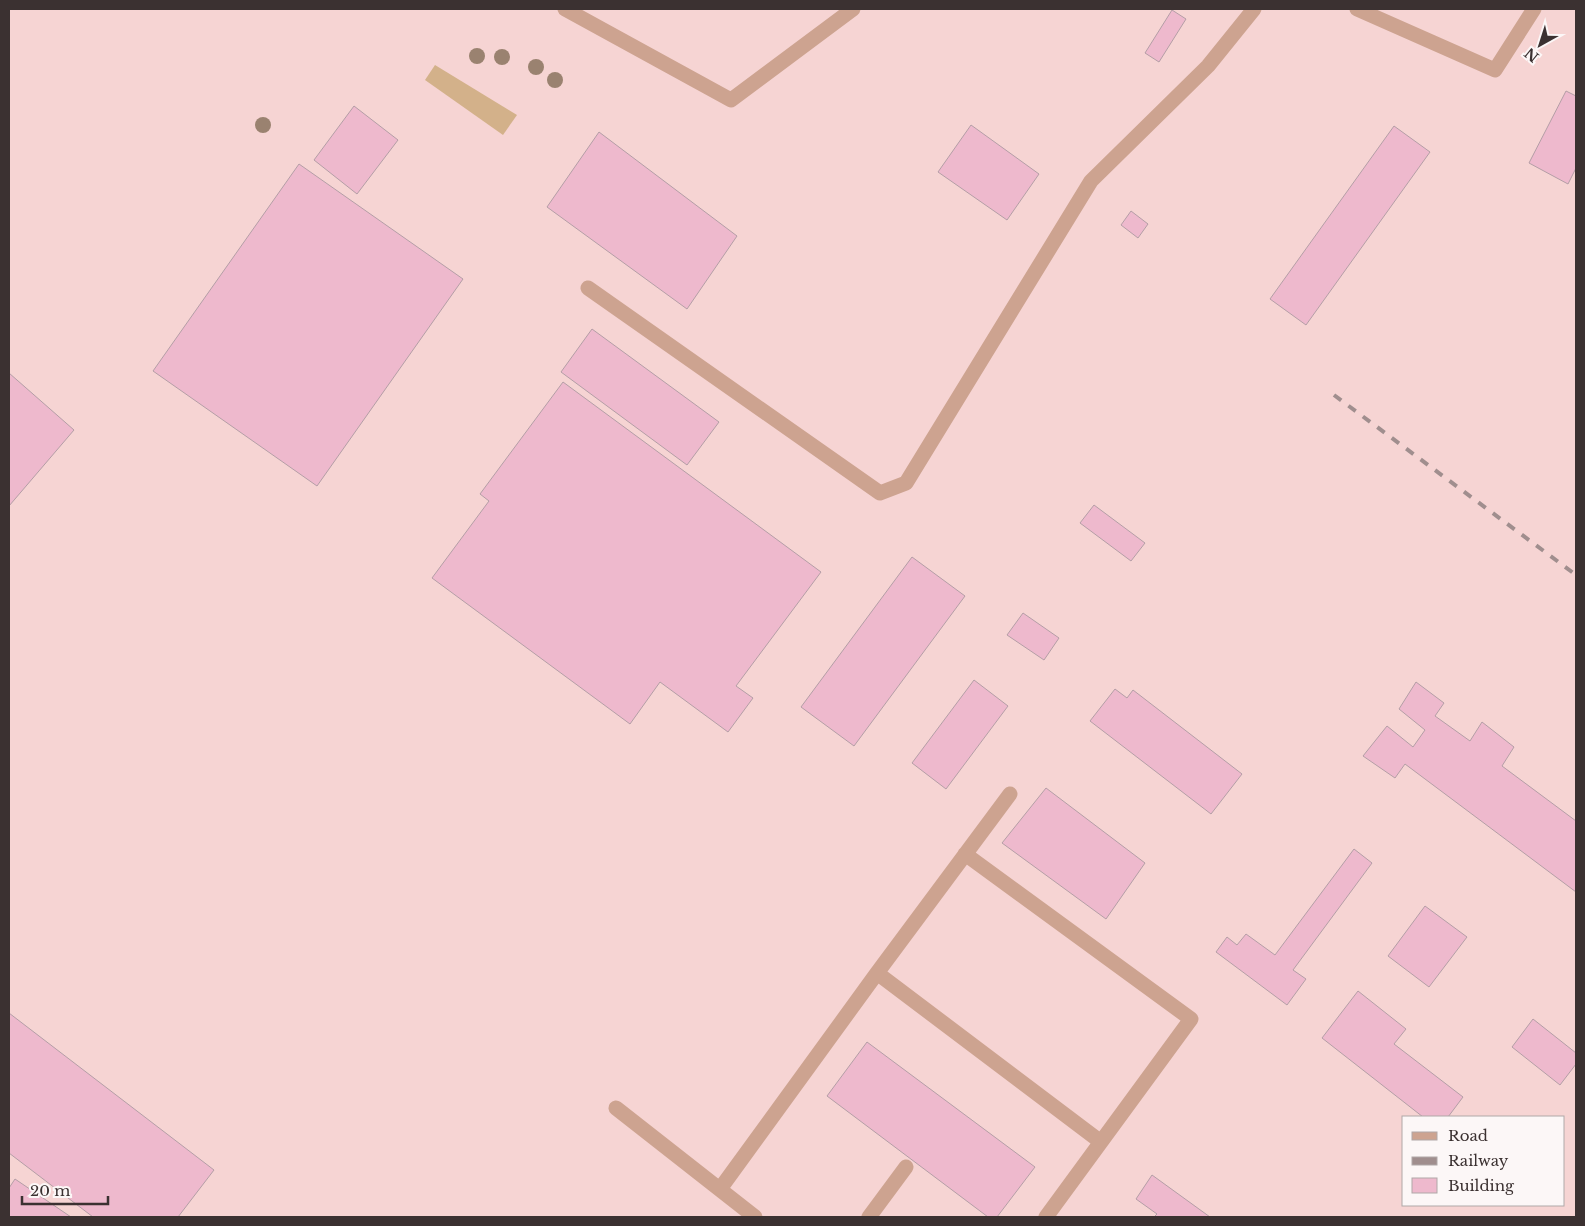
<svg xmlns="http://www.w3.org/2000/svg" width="1585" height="1226" font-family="'Libre Baskerville',serif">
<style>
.built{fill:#f6d4d3;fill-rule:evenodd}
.forest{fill:#d3b18a}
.building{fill:#eeb9cd;stroke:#b49ea6}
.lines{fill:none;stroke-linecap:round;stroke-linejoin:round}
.minor{stroke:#cda390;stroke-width:15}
.rail{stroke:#a08e8e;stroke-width:4;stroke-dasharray:9 9;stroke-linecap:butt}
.tree{fill:#9a8270}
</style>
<rect width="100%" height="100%" fill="#fee4e4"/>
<!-- built -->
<path class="built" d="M 9,9 L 1576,9 L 1576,1217 L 9,1217 ZM 1404,1117 L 1564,1117 L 1564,1205 L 1404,1205 Z"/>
<!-- forest -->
<path class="forest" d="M 435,65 L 517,115 L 503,135 L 425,80 Z"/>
<!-- building -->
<path class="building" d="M 1172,10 L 1186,19 L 1159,62 L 1145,53 Z
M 1566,91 L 1576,96 L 1576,168 L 1568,184 L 1529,163 Z
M 354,106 L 398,140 L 357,194 L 314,160 Z
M 971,125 L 1039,174 L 1007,220 L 938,172 Z
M 1394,126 L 1430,152 L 1306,325 L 1270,299 Z
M 599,132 L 737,236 L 687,309 L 547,207 Z
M 299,164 L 463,279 L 317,486 L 153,371 Z
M 1131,211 L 1148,224 L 1138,238 L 1121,225 Z
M 592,329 L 719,422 L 687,465 L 561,372 Z
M 9,373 L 74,430 L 9,506 Z
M 563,382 L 821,572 L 736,686 L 753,698 L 728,732 L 660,682 L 630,724 L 432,578 L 489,501 L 480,494 Z
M 1094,505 L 1145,543 L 1131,561 L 1080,523 Z
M 912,557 L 965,596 L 854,746 L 801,707 Z
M 1023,613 L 1059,638 L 1044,660 L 1007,635 Z
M 974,680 L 1008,706 L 946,789 L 912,763 Z
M 1416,682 L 1444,703 L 1435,716 L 1470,741 L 1482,722 L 1514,747 L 1502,766 L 1576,821 L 1576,892 L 1405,764 L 1395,778 L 1363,756 L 1387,726 L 1413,747 L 1425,730 L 1399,709 Z
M 1115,689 L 1127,698 L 1133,690 L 1242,774 L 1211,814 L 1090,721 Z
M 1046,788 L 1145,863 L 1106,919 L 1002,843 Z
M 1354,849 L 1372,863 L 1293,970 L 1306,979 L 1287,1005 L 1216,952 L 1227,937 L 1237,945 L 1246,934 L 1275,955 Z
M 1425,906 L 1467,937 L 1429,987 L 1388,956 Z
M 1358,991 L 1406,1029 L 1394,1044 L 1463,1097 L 1448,1117 L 1423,1117 L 1322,1038 Z
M 9,1013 L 214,1170 L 178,1217 L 93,1217 L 9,1153 Z
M 1533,1019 L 1576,1053 L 1576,1064 L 1560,1085 L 1512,1047 Z
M 867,1042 L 1035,1167 L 997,1217 L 988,1217 L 827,1096 Z
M 1152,1175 L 1210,1217 L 1154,1217 L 1157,1214 L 1136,1199 Z
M 15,1179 L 71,1217 L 9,1217 L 9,1188 Z"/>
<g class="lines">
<!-- minor -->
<path class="minor" d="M 565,9 L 731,100 L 853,9
M 1357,9 L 1495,70 L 1534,9
M 588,288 L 880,493 L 906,483 L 1091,181 L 1208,66 L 1254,9
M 965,854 L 1191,1019 L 1046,1217
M 877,973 L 1101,1142
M 616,1108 L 755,1217
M 720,1189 L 877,973 L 1010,794
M 869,1217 L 906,1167"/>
<!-- rail -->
<path class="rail" d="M 1334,395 L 1576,575"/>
</g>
<!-- trees -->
<g class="tree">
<circle cx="477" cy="56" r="8"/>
<circle cx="502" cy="57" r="8"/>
<circle cx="536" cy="67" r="8"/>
<circle cx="555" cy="80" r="8"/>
<circle cx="263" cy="125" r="8"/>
</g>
<!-- border -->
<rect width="1585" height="1226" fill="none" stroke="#3b3131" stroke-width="20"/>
<!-- legend -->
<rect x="1402" y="1116" width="162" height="90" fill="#fcf7f7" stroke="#afa8a8"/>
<rect x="1412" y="1132" width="25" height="8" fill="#cda390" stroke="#afa8a8"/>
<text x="1448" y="1141" font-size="15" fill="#3b3131">Road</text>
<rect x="1412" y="1157" width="25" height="8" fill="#a08e8e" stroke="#afa8a8"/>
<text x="1448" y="1166" font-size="15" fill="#3b3131">Railway</text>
<rect x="1412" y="1178" width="25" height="15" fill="#eeb9cd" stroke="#afa8a8"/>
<text x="1448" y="1191" font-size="15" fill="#3b3131">Building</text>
<!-- north arrow -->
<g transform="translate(1540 45) rotate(219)" stroke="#fcf7f7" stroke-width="4" paint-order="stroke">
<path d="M0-4L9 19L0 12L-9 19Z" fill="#3b3131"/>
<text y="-8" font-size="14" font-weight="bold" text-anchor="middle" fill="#3b3131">N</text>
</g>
<!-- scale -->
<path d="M22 1196v8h86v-8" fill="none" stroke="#3b3131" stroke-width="2.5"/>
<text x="30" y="1196" font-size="15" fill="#3b3131" stroke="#fcf7f7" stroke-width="4" paint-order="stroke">20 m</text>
</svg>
